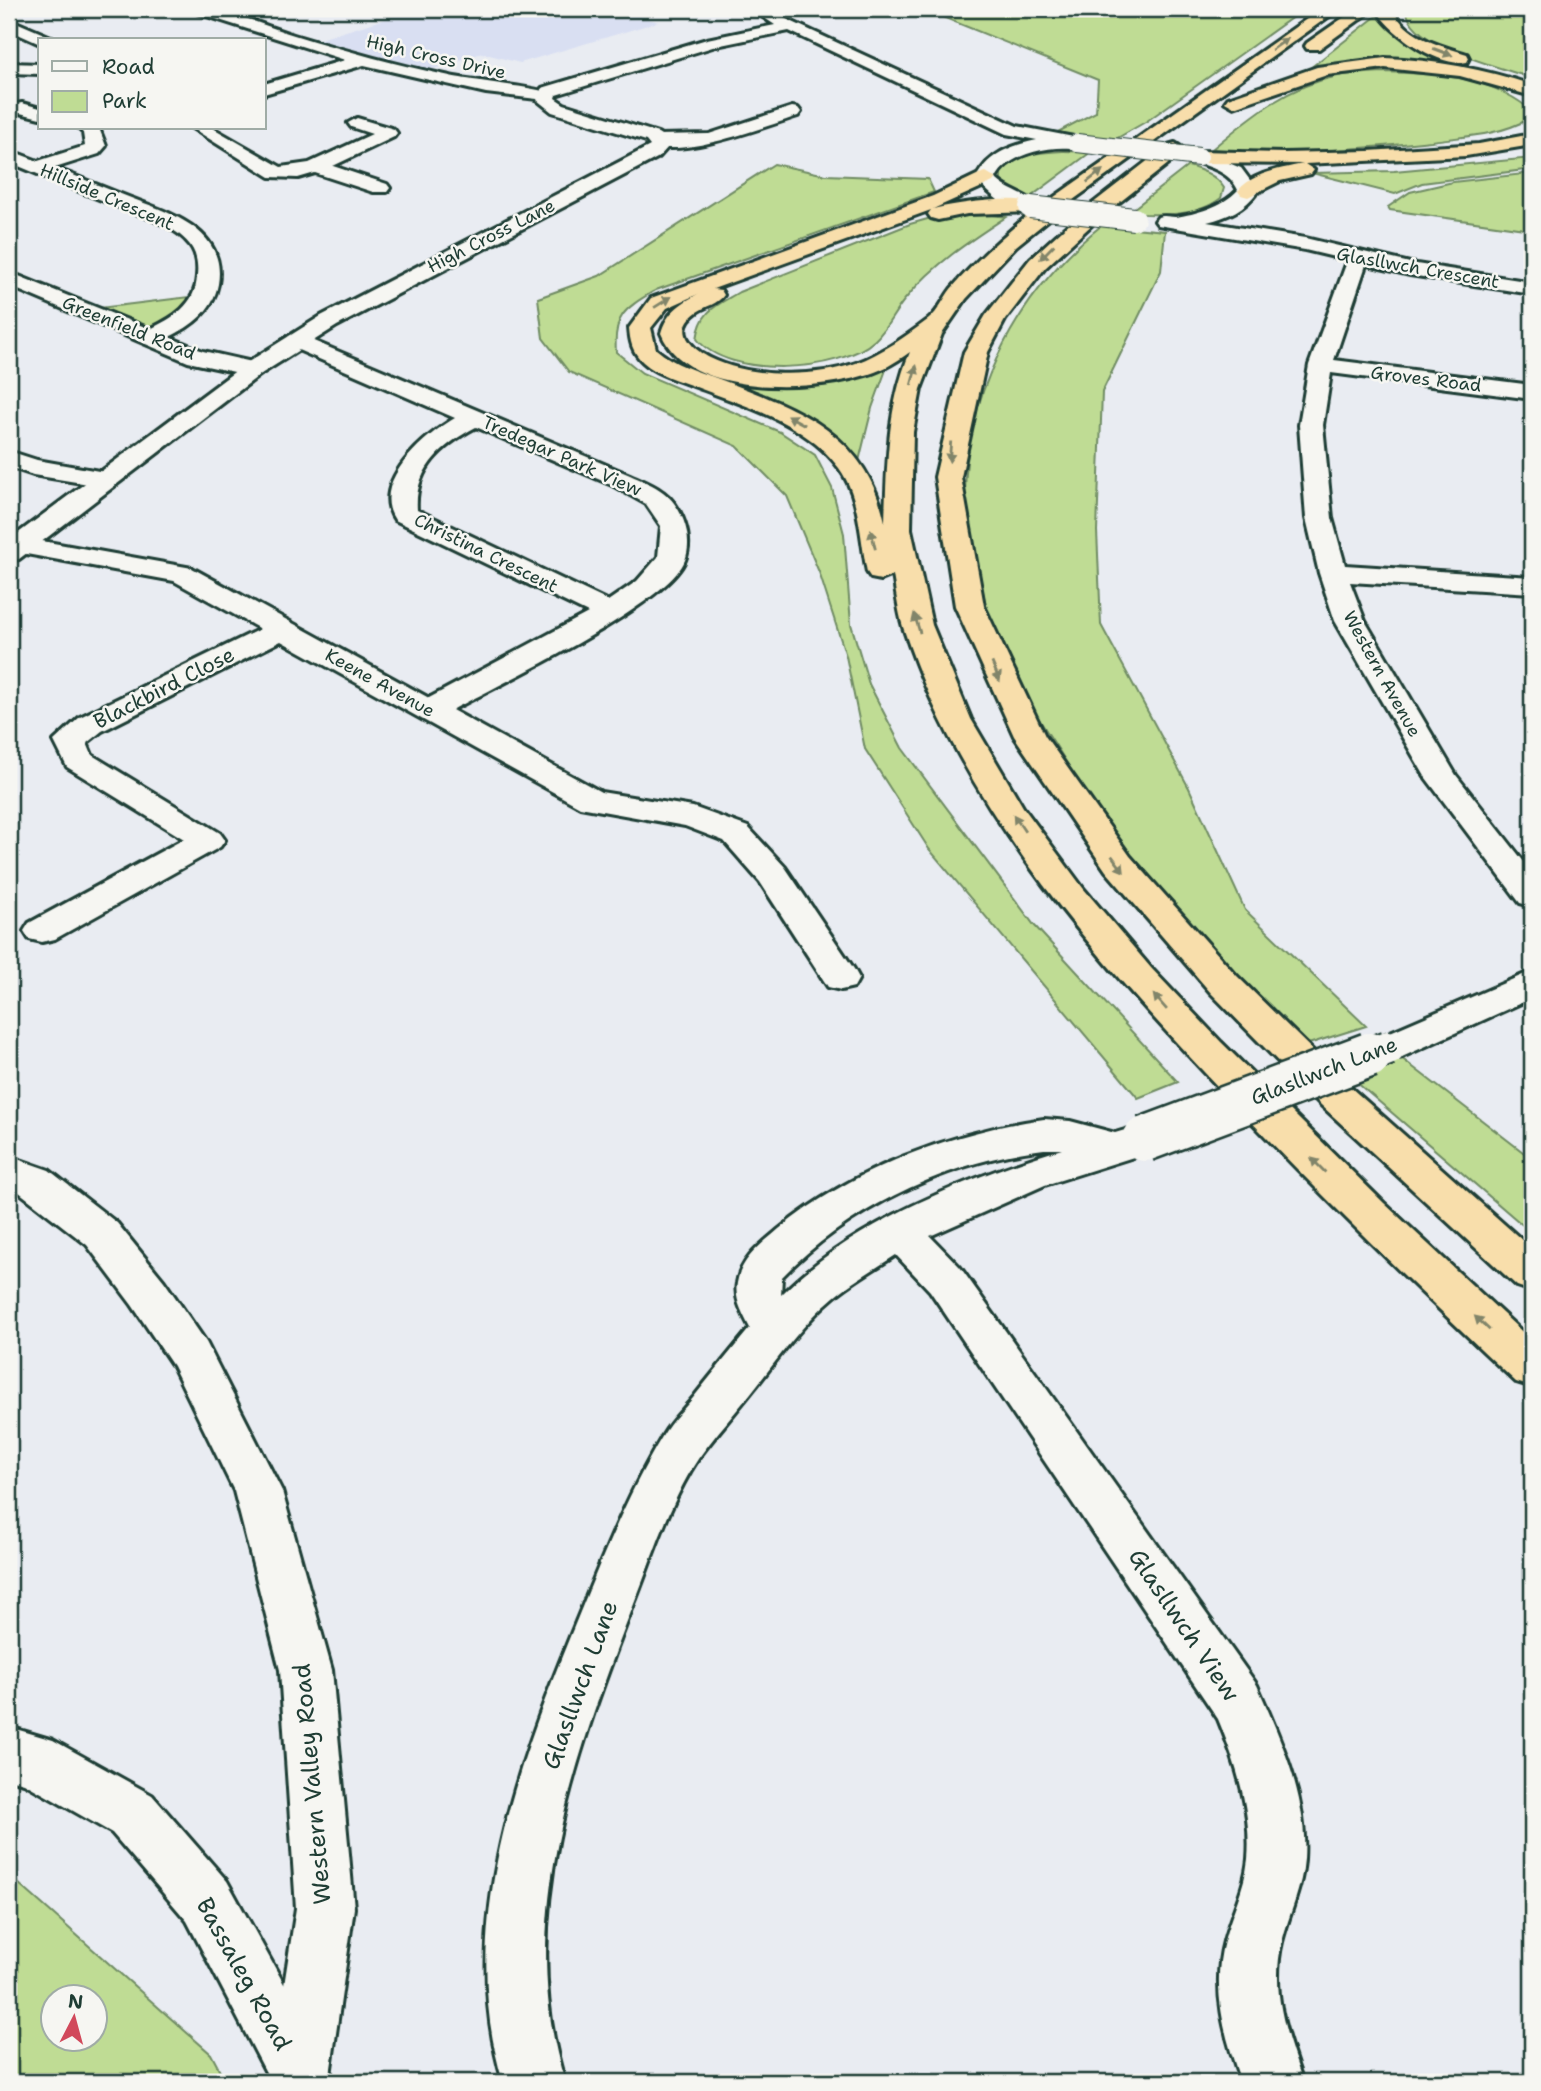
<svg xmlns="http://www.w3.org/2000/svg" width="1541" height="2091" font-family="'Shantell Sans',sans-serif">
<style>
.built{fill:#d9dff2}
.green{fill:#bfdc94;stroke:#6f8c64;stroke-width:2;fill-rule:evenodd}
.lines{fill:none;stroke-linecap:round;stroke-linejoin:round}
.street-casing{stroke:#1f3d34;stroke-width:6}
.secondary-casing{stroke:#1f3d34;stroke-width:6}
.highway-casing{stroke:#1f3d34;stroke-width:6}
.street{fill:#f6f6f2;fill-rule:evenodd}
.secondary{fill:#f6f6f2;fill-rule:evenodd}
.highway{fill:#f8deab;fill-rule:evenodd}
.street-bridge-far1-casing{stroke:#1f3d34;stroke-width:38;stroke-linecap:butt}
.street-bridge-casing{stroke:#1f3d34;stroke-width:49;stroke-linecap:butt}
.secondary-bridge-far1-casing{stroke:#1f3d34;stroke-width:20;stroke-linecap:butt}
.secondary-bridge-casing{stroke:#1f3d34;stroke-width:24;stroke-linecap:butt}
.street-bridge-far1{stroke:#f6f6f2;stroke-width:34}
.street-bridge{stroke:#f6f6f2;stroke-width:44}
.secondary-bridge-far1{stroke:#f6f6f2;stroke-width:18}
.secondary-bridge{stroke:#f6f6f2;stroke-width:22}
.oneway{fill:#81856a}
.labels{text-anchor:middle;stroke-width:5;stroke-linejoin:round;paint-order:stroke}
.far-street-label{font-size:18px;fill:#1f3d34;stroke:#f6f6f2}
.street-label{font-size:21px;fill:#1f3d34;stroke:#f6f6f2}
.near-street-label{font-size:24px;fill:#1f3d34;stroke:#f6f6f2}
</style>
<rect width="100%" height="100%" fill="#e9ecf2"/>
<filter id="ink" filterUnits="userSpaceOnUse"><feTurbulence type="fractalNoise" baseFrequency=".0143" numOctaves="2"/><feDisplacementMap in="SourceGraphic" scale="14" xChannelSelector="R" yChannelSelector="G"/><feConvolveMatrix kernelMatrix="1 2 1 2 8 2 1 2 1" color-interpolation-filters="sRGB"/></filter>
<g filter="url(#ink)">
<!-- built -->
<path class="built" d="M 417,9 L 633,9 L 626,11 L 658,22 L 520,63 L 482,53 L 418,74 L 304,44 Z"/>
<!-- green -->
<path class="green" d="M 923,9 L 1213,9 L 1232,13 L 1244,9 L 1304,9 L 1147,121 L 1114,140 L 1056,133 L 1096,112 L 1098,80 Z
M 1406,9 L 1532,9 L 1532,78 C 1500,67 1410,47 1406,9 Z
M 1379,14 C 1399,51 1471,66 1509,79 L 1434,64 L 1305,72 Z
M 1381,72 C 1433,74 1484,74 1527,107 L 1529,119 C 1497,136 1467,136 1431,141 C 1358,149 1285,156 1212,149 C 1250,117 1287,86 1338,76 C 1352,73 1367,73 1381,72 Z
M 1064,151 L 1091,152 L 1029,198 L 1011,190 L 1001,180 L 1001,171 C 1015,153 1043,152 1064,151 Z
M 1532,158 L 1532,169 L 1422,183 L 1395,194 L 1312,173 L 1394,171 Z
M 774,164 L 826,175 L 928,179 L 934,192 L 656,290 C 626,308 613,314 616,352 L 642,373 L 780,432 L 815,455 L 832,488 L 844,534 L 851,624 L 869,684 L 902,748 L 1034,925 L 1178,1082 L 1138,1098 L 929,849 L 865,749 L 846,656 L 819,572 L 787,496 L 737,446 L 569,372 L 543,338 L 538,298 L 599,276 Z
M 1188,166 C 1202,170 1216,175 1224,188 L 1221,198 C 1196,218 1158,215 1128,213 Z
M 1532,173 L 1532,230 L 1390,210 L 1388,207 L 1410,192 L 1453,182 Z
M 985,214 L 1006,217 C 971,240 934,264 907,297 C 895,310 888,328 875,340 C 840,373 728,379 697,339 C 701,310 716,306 739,292 L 910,224 L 938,216 Z
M 1102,225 L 1165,231 L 1161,271 L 1102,392 L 1097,531 L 1101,625 L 1189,788 L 1245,910 L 1366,1026 L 1302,1046 C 1246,988 1187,931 1137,867 C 1108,830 1083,789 1058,749 C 1034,712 1010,674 994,633 C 987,616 984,595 980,577 C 976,559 968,539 966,521 C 957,405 1014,296 1102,225 Z
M 206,295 L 149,338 L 83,310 Z
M 887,367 L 872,408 L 859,461 L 830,432 L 800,414 L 705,378 C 768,390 826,389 887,367 Z
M 1396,1054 L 1532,1159 L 1532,1233 L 1348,1075 Z
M 9,1875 L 211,2054 L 226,2082 L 9,2082 ZM 52,1996 L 94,1996 L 94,2038 L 52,2038 Z"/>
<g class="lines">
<defs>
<path id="street" d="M 191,9 C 226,7 261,25 294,35 C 346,51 398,65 450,76 C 466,80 549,89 555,95 L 546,100 L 486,93 L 364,65 L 264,94 L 264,84 L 345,60 L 194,12 Z
M 9,19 L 51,37 L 53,40 L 40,40 L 40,44 L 9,30 Z
M 9,63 L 40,64 L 40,74 L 9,73 Z
M 22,103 L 40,108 L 40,118 L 16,112 L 13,108 L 16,104 Z
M 792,107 L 798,108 L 801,112 L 798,116 C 772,124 668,164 649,141 L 658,135 L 709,134 Z
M 357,118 L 394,129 L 397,133 L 394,137 L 333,166 L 387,184 L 390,188 L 387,192 L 373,192 L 315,173 L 298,178 L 270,177 L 192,128 L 213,128 L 281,167 L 309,163 L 372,134 L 351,127 L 348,123 Z
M 78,128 L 99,128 L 106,146 L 99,154 L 55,168 C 81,178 105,188 131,198 C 170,213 227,230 218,284 C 213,311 192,326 169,337 L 203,351 L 261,364 L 265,369 L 261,374 L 253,376 L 188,362 L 9,286 L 9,272 L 150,329 C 173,318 196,305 197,276 C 198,266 197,254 190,245 C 173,223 139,215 114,205 C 79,191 44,177 9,162 L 9,150 L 38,161 L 85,146 L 83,133 Z
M 1358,253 L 1365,255 L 1368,259 L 1334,360 L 1532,385 L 1532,399 L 1331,373 L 1323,425 L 1332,518 L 1345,565 L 1532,577 L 1532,593 L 1350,582 L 1365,621 L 1456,775 L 1532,872 L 1532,906 L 1520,903 L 1426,778 L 1335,621 L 1319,573 L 1306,518 L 1299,425 L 1309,365 L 1348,259 L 1351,255 Z
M 297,334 L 630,475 C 641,480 654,485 663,492 C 682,506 694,538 685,560 C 668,605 500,684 452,710 L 601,792 L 693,807 L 748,827 L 785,867 L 854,969 L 859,978 L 854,987 L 841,990 L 828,987 L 760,882 L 724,841 L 685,826 L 580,807 L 281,641 L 102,731 L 87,743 L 92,755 L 220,833 L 225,840 L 220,847 L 55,939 L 42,942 L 29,939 L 24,931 L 29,923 L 184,839 L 67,767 L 54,741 L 80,717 L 260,629 L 174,581 L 10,551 L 10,539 L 20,537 L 192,568 L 429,698 L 588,613 L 395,520 C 369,482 427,434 455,418 L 289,346 L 286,341 L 289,336 ZM 476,427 L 612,485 L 646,504 L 661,526 L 658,557 L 637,581 L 608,601 L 417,510 C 414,469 442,445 476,427 Z
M 9,451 L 37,460 L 116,474 L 120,479 L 116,484 L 107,487 L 33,475 L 9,467 Z
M 1532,971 L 1532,998 L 1402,1057 L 1388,1061 L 1374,1057 L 1369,1048 L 1374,1039 Z
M 1044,1119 L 1070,1121 L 1115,1133 L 1145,1124 L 1159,1129 L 1165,1139 L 1159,1149 L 1045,1185 L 930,1236 L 960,1267 L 1257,1685 C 1281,1740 1308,1798 1304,1859 C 1302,1888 1289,1914 1282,1942 C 1270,1991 1287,2037 1303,2082 L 1241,2082 C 1225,2037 1211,1989 1224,1941 C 1231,1914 1245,1888 1248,1859 C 1252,1811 1236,1763 1218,1719 L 930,1291 L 896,1255 C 875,1269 853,1281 834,1297 C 804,1322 779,1357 754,1389 C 736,1412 715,1435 698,1459 C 669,1503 653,1556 634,1604 C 576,1754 514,1921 565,2082 L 503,2082 C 455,1924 520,1758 580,1612 C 605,1551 629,1491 663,1435 C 671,1421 683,1410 693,1398 C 712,1374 731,1351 750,1328 C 743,1314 734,1299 737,1283 C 741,1258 762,1244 779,1229 C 853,1169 950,1132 1044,1119 ZM 1044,1149 L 1062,1149 C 968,1177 850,1224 781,1295 L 782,1277 C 849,1207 949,1161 1044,1149 Z
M 9,1156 L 49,1170 L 117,1223 L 164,1281 L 206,1342 L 282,1491 L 332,1670 L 354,1908 L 329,2082 L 273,2082 L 270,2076 L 296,1908 L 280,1670 L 234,1491 L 173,1366 L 132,1305 L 87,1245 L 19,1192 L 9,1188 Z"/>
<path id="secondary" d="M 771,12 L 1017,126 L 1084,139 L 1086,143 L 1077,149 C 1054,144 1008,153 996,178 L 997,180 C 1010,192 1029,195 1040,207 L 1037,211 C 1014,217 989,195 976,178 C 989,153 1010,146 1037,140 L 1006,134 L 789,31 L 716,46 L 556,95 L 555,98 L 564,104 L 658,133 L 664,137 L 668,147 L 659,157 L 337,326 L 261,374 L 19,559 L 9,561 L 9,540 L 245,364 L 321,316 L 650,146 L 646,141 L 552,112 L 537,100 L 542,88 L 707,39 L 775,25 L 763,17 Z
M 1199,151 L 1241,168 L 1258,191 C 1245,209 1228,217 1207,222 L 1305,238 L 1410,263 L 1532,282 L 1532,294 L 1410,275 L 1305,250 L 1158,225 L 1155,221 L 1158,217 C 1165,215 1169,217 1175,217 C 1196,214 1222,207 1238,190 C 1230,172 1210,167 1192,161 L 1190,157 Z
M 9,1727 L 53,1740 L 152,1795 L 227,1881 L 326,2060 L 335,2082 L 271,2082 L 187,1921 L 112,1833 L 24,1783 L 9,1779 Z"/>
<path id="highway" d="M 1321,9 L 1339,9 L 1073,200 L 1016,246 L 966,299 L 942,334 L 921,389 L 913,432 L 911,529 L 932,625 L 971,719 L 1023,807 L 1083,888 L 1151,968 L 1221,1042 L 1384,1203 L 1532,1341 L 1532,1387 L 1516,1382 C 1421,1293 1328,1202 1238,1108 C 1105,968 964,814 903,627 C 898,610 896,592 893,575 L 881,580 L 871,578 L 867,572 C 860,539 860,496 839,468 C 806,423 746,406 696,387 C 678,380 657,375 643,362 C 632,352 630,341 629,328 L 651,298 L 933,196 L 979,174 L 986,172 L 996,178 L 993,182 L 933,209 C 952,204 1026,192 1040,207 ZM 931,210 L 928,214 L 931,218 L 938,220 L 967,214 L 1032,212 C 1003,236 975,261 951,289 C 944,298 938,312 929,319 C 908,335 881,354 856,363 C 815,378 750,378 710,358 C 690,348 673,329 697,312 C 706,306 718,304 724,295 L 721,290 L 713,289 ZM 698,294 C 680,304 667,312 661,333 C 686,397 808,392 862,376 C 880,372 895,363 910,352 C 887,407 887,464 885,522 C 866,432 796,408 719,379 C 697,371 674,365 656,349 L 651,328 L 667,308 Z
M 1356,9 L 1374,9 L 1319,49 L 1307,49 L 1305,46 L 1307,43 Z
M 1382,9 L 1398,9 L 1396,15 C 1411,39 1442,46 1467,54 L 1469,58 L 1467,62 C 1441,68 1394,36 1380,15 Z
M 1385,58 C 1436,60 1484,69 1532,85 L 1532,96 L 1460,76 L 1385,68 L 1327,75 L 1234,107 L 1225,102 L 1228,98 L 1317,67 Z
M 1532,134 L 1532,145 L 1466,156 L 1305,164 L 1314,170 L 1311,174 L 1280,181 L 1248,197 L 1241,195 L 1238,191 C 1253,172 1281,169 1303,164 L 1199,163 L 1190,157 L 1199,151 L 1284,153 L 1368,151 L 1479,144 Z
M 1175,143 L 1184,149 L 1182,153 L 1097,220 L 1045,268 L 1005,320 L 988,352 L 961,477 L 984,606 L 1045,736 L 1130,856 L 1237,976 L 1349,1086 L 1532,1249 L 1532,1291 L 1517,1286 L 1321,1105 L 1211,993 L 1106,871 L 1014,736 L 955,606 L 935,477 L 964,352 L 986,315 L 1030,259 L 1083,211 L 1168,145 Z"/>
</defs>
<!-- street casing -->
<use href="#street" class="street-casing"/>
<!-- secondary casing -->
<use href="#secondary" class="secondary-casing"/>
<!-- highway casing -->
<use href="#highway" class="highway-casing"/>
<!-- street -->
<use href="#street" class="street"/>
<!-- secondary -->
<use href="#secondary" class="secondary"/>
<!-- highway -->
<use href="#highway" class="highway"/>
<defs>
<path id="street-bridge-far1" d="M 1365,1057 L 1388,1048"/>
<path id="street-bridge" d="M 1145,1139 L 1369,1055"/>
<path id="secondary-bridge-far1" d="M 1077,143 L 1199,157"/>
<path id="secondary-bridge" d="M 1030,207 L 1134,219"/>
</defs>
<!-- street-bridge-far1 casing -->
<use href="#street-bridge-far1" class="street-bridge-far1-casing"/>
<!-- street-bridge casing -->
<use href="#street-bridge" class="street-bridge-casing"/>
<!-- secondary-bridge-far1 casing -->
<use href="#secondary-bridge-far1" class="secondary-bridge-far1-casing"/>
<!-- secondary-bridge casing -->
<use href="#secondary-bridge" class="secondary-bridge-casing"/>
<!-- street-bridge-far1 -->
<use href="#street-bridge-far1" class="street-bridge-far1"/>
<!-- street-bridge -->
<use href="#street-bridge" class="street-bridge"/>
<!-- secondary-bridge-far1 -->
<use href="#secondary-bridge-far1" class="secondary-bridge-far1"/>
<!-- secondary-bridge -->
<use href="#secondary-bridge" class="secondary-bridge"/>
</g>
<!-- one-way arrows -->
<defs><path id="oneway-solid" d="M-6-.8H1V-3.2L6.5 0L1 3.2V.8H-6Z" transform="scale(1.75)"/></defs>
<g class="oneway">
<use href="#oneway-solid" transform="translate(1280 44) rotate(-35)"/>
<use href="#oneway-solid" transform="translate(1443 52) rotate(20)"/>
<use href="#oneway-solid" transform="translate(1095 176) rotate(-38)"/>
<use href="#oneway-solid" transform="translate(1047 252) rotate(134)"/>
<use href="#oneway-solid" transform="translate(663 302) rotate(-32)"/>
<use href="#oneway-solid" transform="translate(914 375) rotate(-75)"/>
<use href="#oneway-solid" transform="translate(796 420) rotate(-151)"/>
<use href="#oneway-solid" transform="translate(950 452) rotate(94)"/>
<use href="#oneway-solid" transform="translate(873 539) rotate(-103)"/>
<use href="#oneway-solid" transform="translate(917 623) rotate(-107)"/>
<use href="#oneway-solid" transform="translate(996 672) rotate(67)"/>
<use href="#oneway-solid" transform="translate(1019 823) rotate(-124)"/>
<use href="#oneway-solid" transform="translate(1118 864) rotate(53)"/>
<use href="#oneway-solid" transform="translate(1160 1002) rotate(-131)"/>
<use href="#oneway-solid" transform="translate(1318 1165) rotate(-135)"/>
<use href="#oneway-solid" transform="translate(1482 1323) rotate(-137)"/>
</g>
</g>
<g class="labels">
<!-- far-street labels -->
<g class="far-street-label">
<text transform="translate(436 57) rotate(13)" y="6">High Cross Drive</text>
<text transform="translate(107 197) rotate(23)" y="6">Hillside Crescent</text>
<text transform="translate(491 236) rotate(-27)" y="6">High Cross Lane</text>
<text transform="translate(1418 268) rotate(10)" y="6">Glasllwch Crescent</text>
<text transform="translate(129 328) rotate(22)" y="6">Greenfield Road</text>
<text transform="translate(1426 379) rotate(7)" y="6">Groves Road</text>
<text transform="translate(562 456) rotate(24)" y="6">Tredegar Park View</text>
<text transform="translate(486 553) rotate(26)" y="6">Christina Crescent</text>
<text transform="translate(1382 674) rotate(61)" y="6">Western Avenue</text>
<text transform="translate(380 683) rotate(29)" y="6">Keene Avenue</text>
</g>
<!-- street labels -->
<g class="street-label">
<text transform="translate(164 688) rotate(-27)" y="7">Blackbird Close</text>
<text transform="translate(1324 1071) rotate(-21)" y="7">Glasllwch Lane</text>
</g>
<!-- near-street labels -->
<g class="near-street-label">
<text transform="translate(1184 1625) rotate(56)" y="8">Glasllwch View</text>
<text transform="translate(580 1685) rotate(-70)" y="8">Glasllwch Lane</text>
<text transform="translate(312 1784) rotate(-95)" y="8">Western Valley Road</text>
<text transform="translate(244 1974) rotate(61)" y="8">Bassaleg Road</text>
</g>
</g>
<!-- margin -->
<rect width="1541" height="2091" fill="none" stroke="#f6f6f2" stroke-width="35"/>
<rect x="18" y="18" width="1506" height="2056" fill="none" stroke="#1f3d34" stroke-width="2.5" filter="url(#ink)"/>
<!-- legend -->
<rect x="38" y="38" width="228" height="91" fill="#f6f6f2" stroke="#a0aca6" stroke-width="2"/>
<rect x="52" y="61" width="35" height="10" fill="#f6f6f2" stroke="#a0aca6" stroke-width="2"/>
<text x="102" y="74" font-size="21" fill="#1f3d34">Road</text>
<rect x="52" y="91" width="35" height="21" fill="#bfdc94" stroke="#a0aca6" stroke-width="2"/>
<text x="102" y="108" font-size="21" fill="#1f3d34">Park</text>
<!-- north arrow -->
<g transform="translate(74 2018) rotate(6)"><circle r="33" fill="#f6f6f2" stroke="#a0aca6" stroke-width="2"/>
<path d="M0-5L12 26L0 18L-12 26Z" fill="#d1495b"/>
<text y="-10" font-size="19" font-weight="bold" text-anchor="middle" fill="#1f3d34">N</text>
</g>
</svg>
